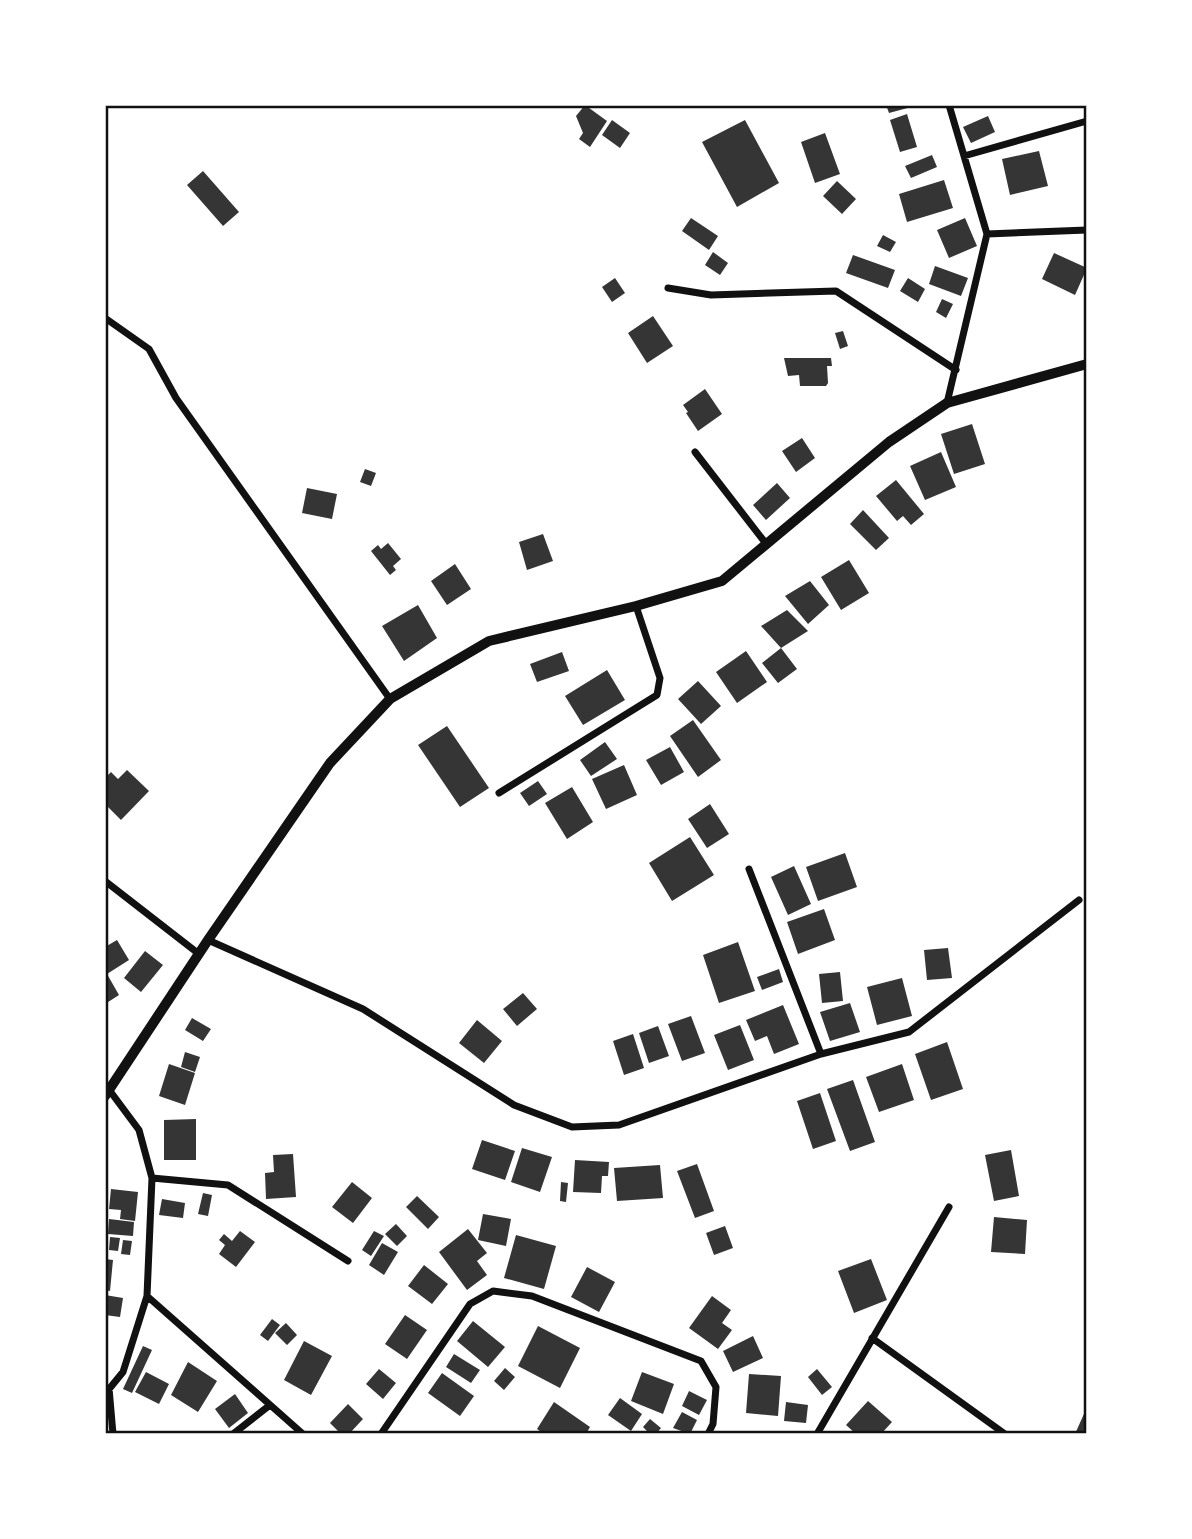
<svg xmlns="http://www.w3.org/2000/svg" width="1192" height="1539" font-family="'Fira Sans Condensed',sans-serif">
<style>
.building{fill:#353535}
.lines{fill:none;stroke-linecap:round;stroke-linejoin:round}
.minor{stroke:#111;stroke-width:7}
.tertiary{stroke:#111;stroke-width:10}
.neatline{fill:none;stroke:#111;stroke-width:2.5}
</style>
<rect width="100%" height="100%" fill="#fff"/>
<!-- building -->
<path class="building" d="M 585,105 L 607,121 L 590,147 L 579,139 L 583,133 L 576,116 Z
M 886,105 L 915,105 L 915,106 L 889,113 Z
M 907,114 L 917,147 L 900,152 L 890,120 Z
M 988,116 L 995,132 L 971,143 L 963,127 Z
M 612,120 L 630,133 L 620,148 L 602,135 Z
M 745,120 L 779,183 L 737,207 L 702,142 Z
M 825,133 L 840,174 L 815,183 L 801,142 Z
M 1039,151 L 1048,186 L 1010,195 L 1002,159 Z
M 932,155 L 937,167 L 911,178 L 905,166 Z
M 203,171 L 239,212 L 223,226 L 187,185 Z
M 944,180 L 953,208 L 907,222 L 899,194 Z
M 837,181 L 856,199 L 842,214 L 823,196 Z
M 691,218 L 718,236 L 709,250 L 682,231 Z
M 965,218 L 977,246 L 949,258 L 937,230 Z
M 883,235 L 896,242 L 890,252 L 877,246 Z
M 713,252 L 728,263 L 720,275 L 705,265 Z
M 1054,253 L 1087,268 L 1075,295 L 1042,279 Z
M 853,255 L 895,270 L 888,288 L 846,273 Z
M 935,266 L 968,278 L 961,296 L 929,284 Z
M 615,278 L 625,293 L 612,302 L 602,287 Z
M 908,278 L 925,289 L 918,302 L 900,291 Z
M 942,299 L 953,304 L 946,318 L 936,312 Z
M 653,316 L 673,346 L 647,363 L 628,333 Z
M 843,331 L 848,346 L 840,349 L 835,333 Z
M 784,358 L 831,358 L 832,366 L 827,366 L 828,383 L 826,386 L 800,386 L 799,375 L 788,376 Z
M 705,389 L 722,414 L 698,431 L 686,413 L 688,412 L 683,405 Z
M 972,424 L 985,464 L 954,474 L 941,434 Z
M 802,438 L 815,458 L 796,472 L 782,451 Z
M 941,452 L 956,487 L 925,500 L 910,466 Z
M 365,469 L 376,473 L 371,486 L 360,482 Z
M 896,480 L 924,514 L 911,525 L 903,516 L 897,521 L 876,496 Z
M 777,483 L 790,498 L 766,520 L 753,505 Z
M 307,488 L 337,494 L 332,519 L 302,513 Z
M 863,510 L 889,538 L 876,550 L 850,524 Z
M 543,534 L 553,561 L 527,570 L 519,542 Z
M 388,543 L 401,559 L 393,566 L 396,570 L 390,575 L 371,551 L 378,545 L 381,549 Z
M 849,560 L 869,593 L 841,610 L 821,577 Z
M 455,564 L 471,589 L 447,605 L 431,581 Z
M 810,581 L 829,605 L 808,624 L 785,596 Z
M 418,605 L 437,638 L 404,661 L 382,626 Z
M 787,610 L 808,631 L 781,648 L 761,626 Z
M 781,648 L 797,669 L 778,683 L 762,663 Z
M 746,651 L 767,682 L 737,703 L 716,672 Z
M 562,652 L 569,671 L 537,682 L 530,664 Z
M 607,670 L 625,700 L 583,725 L 565,696 Z
M 698,681 L 721,706 L 701,724 L 678,699 Z
M 693,720 L 721,760 L 698,777 L 670,736 Z
M 447,726 L 489,788 L 460,807 L 418,745 Z
M 605,742 L 617,759 L 591,776 L 580,760 Z
M 670,747 L 684,772 L 661,785 L 646,760 Z
M 624,765 L 637,795 L 606,809 L 592,779 Z
M 127,770 L 149,791 L 121,820 L 105,804 L 105,778 L 111,772 L 118,779 Z
M 538,781 L 547,794 L 529,806 L 520,793 Z
M 572,787 L 593,822 L 567,839 L 545,803 Z
M 710,804 L 729,834 L 707,848 L 688,819 Z
M 690,837 L 714,875 L 672,901 L 649,863 Z
M 845,853 L 857,887 L 818,901 L 806,867 Z
M 794,866 L 811,904 L 788,915 L 771,877 Z
M 824,909 L 835,940 L 798,954 L 787,922 Z
M 117,940 L 129,960 L 107,974 L 119,995 L 105,1004 L 105,947 Z
M 738,942 L 755,991 L 719,1003 L 703,955 Z
M 948,948 L 952,978 L 927,980 L 924,950 Z
M 145,951 L 163,965 L 141,992 L 124,978 Z
M 779,969 L 783,982 L 762,990 L 757,977 Z
M 840,972 L 843,1001 L 822,1003 L 819,974 Z
M 902,978 L 912,1016 L 877,1025 L 867,987 Z
M 523,993 L 537,1009 L 517,1026 L 503,1009 Z
M 850,1003 L 860,1032 L 830,1041 L 820,1012 Z
M 783,1005 L 799,1044 L 774,1054 L 767,1036 L 755,1041 L 746,1020 Z
M 691,1016 L 705,1053 L 682,1061 L 668,1024 Z
M 192,1018 L 211,1029 L 203,1041 L 185,1030 Z
M 477,1020 L 502,1041 L 484,1063 L 459,1043 Z
M 740,1025 L 754,1060 L 728,1070 L 714,1035 Z
M 658,1026 L 669,1056 L 649,1063 L 639,1033 Z
M 633,1034 L 644,1068 L 624,1075 L 613,1041 Z
M 947,1042 L 963,1089 L 931,1100 L 915,1054 Z
M 185,1052 L 200,1057 L 195,1072 L 181,1067 Z
M 169,1064 L 195,1073 L 185,1105 L 159,1096 Z
M 902,1064 L 914,1100 L 879,1112 L 866,1077 Z
M 853,1080 L 875,1142 L 850,1151 L 827,1089 Z
M 820,1093 L 836,1141 L 813,1149 L 797,1101 Z
M 196,1119 L 196,1160 L 164,1160 L 164,1120 Z
M 482,1140 L 515,1151 L 505,1180 L 472,1169 Z
M 522,1148 L 552,1157 L 540,1192 L 511,1182 Z
M 1011,1150 L 1019,1196 L 994,1201 L 985,1155 Z
M 293,1154 L 296,1197 L 266,1199 L 265,1173 L 274,1172 L 273,1155 Z
M 575,1160 L 609,1162 L 608,1176 L 602,1176 L 601,1193 L 573,1192 Z
M 697,1164 L 714,1211 L 695,1218 L 677,1171 Z
M 660,1165 L 663,1198 L 617,1201 L 614,1168 Z
M 352,1182 L 372,1198 L 353,1223 L 332,1207 Z
M 561,1182 L 568,1183 L 566,1202 L 560,1201 Z
M 111,1189 L 138,1192 L 135,1221 L 120,1219 L 121,1210 L 109,1209 Z
M 203,1193 L 212,1195 L 208,1216 L 198,1214 Z
M 417,1196 L 439,1217 L 428,1229 L 406,1207 Z
M 162,1199 L 185,1203 L 183,1218 L 159,1215 Z
M 483,1214 L 511,1219 L 506,1246 L 478,1240 Z
M 994,1217 L 1027,1220 L 1025,1254 L 991,1252 Z
M 109,1219 L 134,1222 L 133,1236 L 108,1234 Z
M 396,1224 L 407,1236 L 397,1246 L 385,1234 Z
M 725,1226 L 733,1248 L 714,1255 L 706,1233 Z
M 468,1229 L 487,1253 L 477,1261 L 487,1275 L 467,1290 L 439,1252 Z
M 240,1231 L 255,1242 L 236,1267 L 219,1254 L 225,1245 L 219,1240 L 224,1234 L 232,1241 Z
M 374,1231 L 384,1236 L 371,1256 L 362,1250 Z
M 516,1235 L 556,1246 L 544,1289 L 504,1278 Z
M 110,1237 L 120,1238 L 118,1251 L 109,1250 Z
M 123,1240 L 132,1241 L 130,1255 L 121,1254 Z
M 382,1243 L 398,1252 L 384,1275 L 369,1265 Z
M 105,1259 L 113,1260 L 110,1291 L 105,1290 Z
M 871,1259 L 887,1300 L 854,1313 L 838,1271 Z
M 424,1265 L 448,1284 L 432,1304 L 408,1286 Z
M 587,1267 L 615,1282 L 599,1312 L 571,1297 Z
M 105,1295 L 123,1298 L 120,1317 L 105,1315 Z
M 712,1296 L 731,1310 L 722,1323 L 732,1330 L 718,1349 L 689,1328 Z
M 405,1315 L 427,1330 L 407,1359 L 385,1344 Z
M 272,1319 L 280,1325 L 268,1341 L 260,1335 Z
M 473,1321 L 505,1347 L 488,1367 L 457,1341 Z
M 286,1323 L 297,1335 L 287,1345 L 275,1333 Z
M 538,1326 L 580,1348 L 560,1388 L 518,1366 Z
M 753,1336 L 763,1358 L 733,1372 L 723,1351 Z
M 304,1341 L 332,1356 L 311,1395 L 284,1380 Z
M 143,1346 L 152,1350 L 132,1393 L 123,1389 Z
M 454,1354 L 480,1370 L 471,1383 L 446,1367 Z
M 188,1362 L 217,1381 L 198,1412 L 171,1395 Z
M 505,1368 L 515,1377 L 504,1390 L 494,1381 Z
M 379,1369 L 396,1383 L 383,1399 L 366,1384 Z
M 817,1369 L 832,1387 L 822,1395 L 808,1377 Z
M 146,1372 L 169,1384 L 159,1404 L 135,1392 Z
M 642,1372 L 674,1384 L 663,1414 L 631,1401 Z
M 442,1373 L 474,1396 L 460,1416 L 428,1393 Z
M 749,1374 L 781,1376 L 778,1416 L 746,1413 Z
M 689,1391 L 707,1400 L 699,1415 L 682,1406 Z
M 235,1394 L 248,1413 L 229,1428 L 215,1409 Z
M 620,1398 L 642,1414 L 631,1431 L 608,1415 Z
M 868,1401 L 892,1422 L 881,1434 L 856,1434 L 846,1425 Z
M 554,1402 L 590,1427 L 586,1434 L 544,1434 L 537,1429 Z
M 786,1402 L 808,1405 L 806,1423 L 784,1421 Z
M 348,1404 L 363,1419 L 349,1434 L 341,1434 L 330,1423 Z
M 1087,1407 L 1087,1434 L 1075,1434 Z
M 682,1412 L 697,1420 L 690,1434 L 673,1428 Z
M 650,1419 L 661,1428 L 656,1434 L 650,1434 L 643,1427 Z"/>
<g class="lines">
<!-- minor -->
<path class="minor" d="M 964,156 L 1087,121
M 987,234 L 1087,230
M 668,288 L 711,295 L 836,291 L 956,370
M 105,318 L 149,349 L 176,398 L 390,699
M 947,403 L 987,234 L 949,105
M 695,452 L 767,545
M 499,793 L 657,695 L 660,678 L 636,606
M 749,869 L 821,1054
M 105,881 L 199,954
M 208,940 L 363,1009 L 514,1105 L 572,1127 L 619,1125 L 821,1054 L 909,1032 L 1079,900
M 110,1091 L 139,1130 L 152,1178 L 147,1296 L 303,1434
M 152,1178 L 228,1185 L 348,1261
M 872,1338 L 1005,1434
M 109,1388 L 113,1434
M 105,1394 L 123,1372 L 147,1296
M 233,1434 L 270,1405
M 381,1434 L 470,1304 L 493,1291 L 532,1296 L 701,1361 L 716,1387 L 713,1424 L 708,1434
M 817,1434 L 949,1207"/>
<!-- tertiary -->
<path class="tertiary" d="M 105,1096 L 208,940 L 330,763 L 390,699 L 489,641 L 636,606 L 722,581 L 889,442 L 947,403 L 1087,364"/>
</g>
<!-- border -->
<rect width="1192" height="1539" fill="none" stroke="#ffffff" stroke-width="214"/>
<rect x="107" y="107" width="978" height="1325" class="neatline"/>
</svg>
